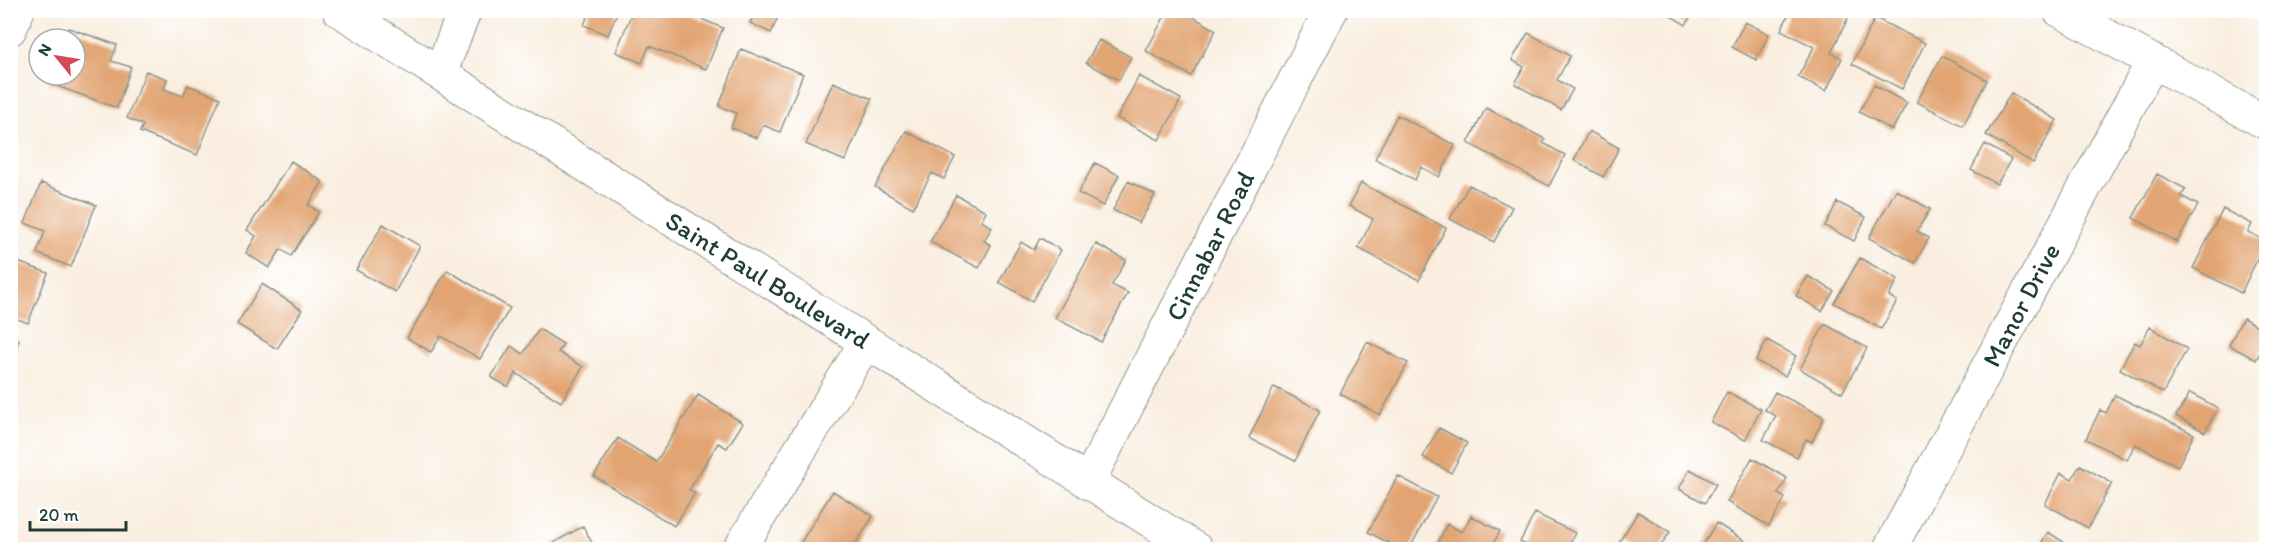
<svg xmlns="http://www.w3.org/2000/svg" width="2277" height="560" font-family="Itim,sans-serif">
<style>
.building{fill:#e2a472}
.lines{fill:none;stroke-linecap:round;stroke-linejoin:round}
.minor-casing{stroke:#8c968a;stroke-width:35}
.tertiary-casing{stroke:#8c968a;stroke-width:35}
.minor{stroke:#fff;stroke-width:33}
.tertiary{stroke:#fff;stroke-width:33}
.labels{text-anchor:middle;stroke-width:6;stroke-linejoin:round;paint-order:stroke}
.street-label{font-size:26px;fill:#1f3d34;stroke:#fff}
</style>
<rect width="100%" height="100%" fill="#fff"/>
<filter id="ink" filterUnits="userSpaceOnUse"><feTurbulence type="fractalNoise" baseFrequency=".0167" numOctaves="2"/><feDisplacementMap in="SourceGraphic" scale="12" xChannelSelector="R" yChannelSelector="G"/><feConvolveMatrix kernelMatrix="1 2 1 2 8 2 1 2 1" color-interpolation-filters="sRGB"/></filter>
<filter id="wash" filterUnits="userSpaceOnUse"><feTurbulence type="fractalNoise" baseFrequency=".008" numOctaves="4" result="noise"/><feDisplacementMap in="SourceGraphic" scale="24" xChannelSelector="R" yChannelSelector="G"/><feGaussianBlur stdDeviation="1.35" result="paint"/><feColorMatrix in="noise" values="0 0 0 0 0 0 0 0 0 0 0 0 0 0 0 0 0 1.4 0 .05"/><feComposite in="paint" operator="in"/></filter>
<g filter="url(#wash)">
<rect width="100%" height="100%" fill="#f9eedf"/>
<g id="blocks">
<!-- building -->
<path class="building" d="M 590,10 L 618,10 L 608,35 L 584,25 Z
M 633,10 L 679,10 L 723,28 L 706,69 L 649,46 L 642,63 L 616,52 Z
M 756,10 L 781,10 L 771,33 L 750,23 Z
M 1168,10 L 1181,10 L 1216,30 L 1191,76 L 1146,51 Z
M 1674,10 L 1694,10 L 1686,25 L 1671,16 Z
M 1791,10 L 1852,10 L 1831,53 L 1842,58 L 1826,91 L 1798,77 L 1814,47 L 1781,30 Z
M 1875,18 L 1925,43 L 1902,89 L 1852,64 Z
M 1745,22 L 1769,34 L 1756,60 L 1732,47 Z
M 69,28 L 117,45 L 111,61 L 131,67 L 117,108 L 49,83 L 52,75 L 75,75 L 75,39 L 65,39 Z
M 1528,33 L 1570,56 L 1557,80 L 1573,89 L 1561,110 L 1515,84 L 1524,67 L 1512,60 Z
M 1099,40 L 1131,57 L 1119,80 L 1086,63 Z
M 741,49 L 803,74 L 780,132 L 763,125 L 757,138 L 731,128 L 736,113 L 719,106 Z
M 1942,56 L 1987,80 L 1963,126 L 1917,102 Z
M 146,71 L 167,79 L 164,89 L 183,96 L 188,85 L 220,98 L 197,155 L 140,132 L 143,125 L 127,118 Z
M 1139,76 L 1181,99 L 1159,140 L 1117,118 Z
M 833,82 L 872,99 L 845,161 L 806,144 Z
M 1874,85 L 1907,103 L 1892,130 L 1859,112 Z
M 2011,93 L 2057,120 L 2033,163 L 1986,135 Z
M 1486,108 L 1545,139 L 1543,143 L 1565,155 L 1549,186 L 1468,143 Z
M 1397,115 L 1455,145 L 1439,177 L 1421,167 L 1415,180 L 1375,159 Z
M 906,131 L 955,157 L 944,179 L 932,173 L 913,208 L 875,187 Z
M 1589,131 L 1619,148 L 1603,177 L 1574,160 Z
M 1985,144 L 2011,159 L 1997,184 L 1971,170 Z
M 291,161 L 323,182 L 308,205 L 319,212 L 291,256 L 281,249 L 269,268 L 246,253 L 256,236 L 247,230 Z
M 1095,163 L 1119,175 L 1103,206 L 1078,193 Z
M 2157,174 L 2186,189 L 2181,196 L 2198,205 L 2177,242 L 2133,218 Z
M 1128,181 L 1155,195 L 1139,223 L 1113,210 Z
M 41,183 L 96,205 L 71,267 L 37,253 L 45,231 L 25,223 Z
M 1361,183 L 1446,228 L 1419,280 L 1358,248 L 1373,219 L 1349,206 Z
M 1469,185 L 1512,207 L 1494,242 L 1450,219 Z
M 1896,190 L 1930,209 L 1917,231 L 1929,238 L 1915,263 L 1869,238 Z
M 956,195 L 986,211 L 981,221 L 992,227 L 984,241 L 991,245 L 979,268 L 930,242 Z
M 1837,202 L 1866,217 L 1854,241 L 1825,226 Z
M 2223,209 L 2252,224 L 2248,232 L 2266,241 L 2241,293 L 2193,268 Z
M 383,224 L 420,246 L 395,292 L 356,270 Z
M 1040,238 L 1061,250 L 1032,301 L 999,282 L 1021,242 L 1034,250 Z
M 1096,244 L 1126,260 L 1112,285 L 1128,293 L 1101,342 L 1055,318 Z
M 1860,258 L 1898,279 L 1889,296 L 1897,301 L 1881,329 L 1834,303 Z
M 10,259 L 48,273 L 28,323 L 10,316 Z
M 447,270 L 510,308 L 480,359 L 441,336 L 431,352 L 407,338 Z
M 1808,276 L 1834,291 L 1822,311 L 1796,296 Z
M 262,284 L 302,310 L 277,349 L 237,324 Z
M 2243,318 L 2266,331 L 2266,341 L 2256,360 L 2229,345 Z
M 1825,324 L 1867,348 L 1842,393 L 1800,369 Z
M 2150,327 L 2187,349 L 2163,393 L 2120,369 L 2135,342 L 2140,345 Z
M 539,329 L 563,344 L 558,352 L 583,367 L 561,402 L 516,373 L 508,387 L 491,377 L 511,346 L 523,354 Z
M 10,337 L 19,340 L 11,361 L 10,360 Z
M 1767,340 L 1796,356 L 1785,376 L 1756,361 Z
M 1367,342 L 1408,363 L 1380,415 L 1340,394 Z
M 1274,387 L 1320,410 L 1295,461 L 1249,438 Z
M 1727,392 L 1761,409 L 1745,440 L 1711,422 Z
M 1775,392 L 1824,417 L 1812,442 L 1806,439 L 1797,457 L 1763,440 L 1776,416 L 1765,410 Z
M 2190,393 L 2218,408 L 2205,432 L 2176,416 Z
M 698,395 L 743,423 L 727,448 L 718,443 L 689,490 L 695,493 L 674,526 L 594,476 L 618,438 L 656,462 Z
M 2115,395 L 2194,434 L 2178,466 L 2135,444 L 2127,460 L 2086,439 L 2100,410 L 2106,413 Z
M 1439,428 L 1467,443 L 1451,473 L 1423,457 Z
M 1752,458 L 1787,478 L 1778,494 L 1785,498 L 1769,526 L 1727,502 Z
M 2080,465 L 2112,483 L 2088,528 L 2045,504 L 2061,473 L 2072,479 Z
M 1690,469 L 1716,484 L 1705,503 L 1679,489 Z
M 1398,476 L 1437,497 L 1409,550 L 1401,550 L 1368,532 Z
M 833,491 L 873,516 L 852,550 L 796,550 Z
M 1638,512 L 1670,532 L 1658,550 L 1631,550 L 1619,542 Z
M 1535,513 L 1575,533 L 1566,550 L 1537,550 L 1520,542 Z
M 1471,516 L 1500,531 L 1490,550 L 1434,550 L 1447,524 L 1462,532 Z
M 1716,523 L 1756,548 L 1755,550 L 1700,550 Z
M 583,526 L 596,550 L 541,550 Z
M 2048,532 L 2076,550 L 2037,550 Z"/>
</g>
</g>
<g filter="url(#ink)">
<use href="#blocks" fill-opacity="0" stroke="#8c968a" stroke-width="1.5"/>
<g class="lines">
<defs>
<path id="minor" d="M 2059,10 L 2266,123
M 10,29 L 18,10
M 440,73 L 465,10
M 1088,482 L 1331,10
M 739,550 L 866,342
M 1889,550 L 2153,61"/>
<path id="tertiary" d="M 339,10 L 1197,550"/>
</defs>
<!-- minor casing -->
<use href="#minor" class="minor-casing"/>
<!-- tertiary casing -->
<use href="#tertiary" class="tertiary-casing"/>
<!-- minor -->
<use href="#minor" class="minor"/>
<!-- tertiary -->
<use href="#tertiary" class="tertiary"/>
</g>
</g>
<g class="labels">
<!-- street labels -->
<g class="street-label">
<text transform="translate(1210 246) rotate(-63)" y="9">Cinnabar Road</text>
<text transform="translate(768 280) rotate(32)" y="9">Saint Paul Boulevard</text>
<text transform="translate(2021 305) rotate(-62)" y="9">Manor Drive</text>
</g>
</g>
<!-- margin -->
<rect width="2277" height="560" fill="none" stroke="#fff" stroke-width="36"/>
<!-- north arrow -->
<g transform="translate(57 57) rotate(300)"><circle r="28" fill="#ffffff" stroke="#a5b1ae" stroke-width="1.5"/>
<path d="M0-4.5L10 22L0 15L-10 22Z" fill="#d1495b"/>
<text y="-9" font-size="16" font-weight="bold" text-anchor="middle" fill="#1f3d34">N</text>
</g>
<!-- scale -->
<path d="M30 521v9h96v-9" fill="none" stroke="#1f3d34" stroke-width="3"/>
<text x="39" y="521" font-size="18" fill="#1f3d34" stroke="#ffffff" stroke-width="4.5" paint-order="stroke">20 m</text>
</svg>
